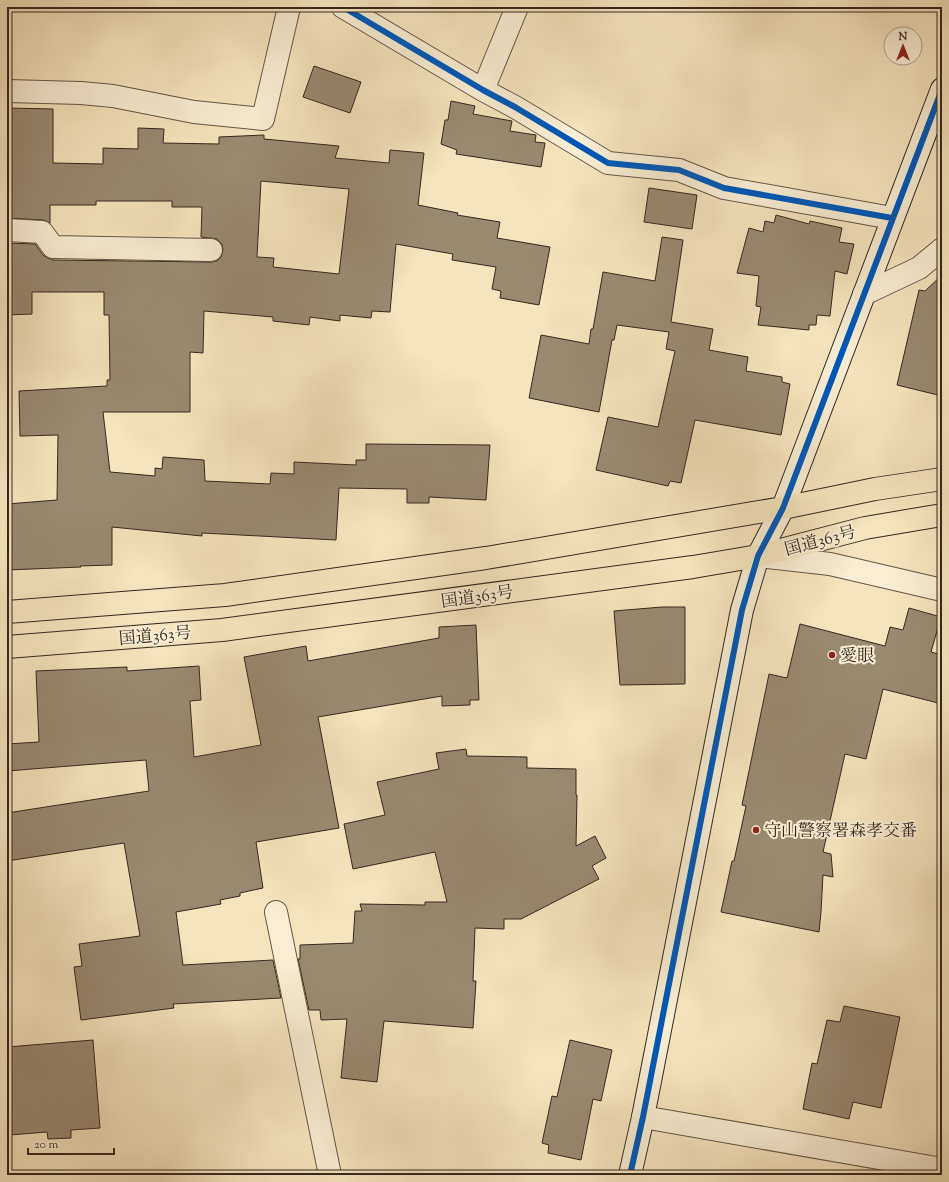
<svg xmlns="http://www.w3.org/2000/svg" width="949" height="1182" font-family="'Sorts Mill Goudy','Noto Serif JP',serif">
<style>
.green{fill:#d4c5a1;stroke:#847660}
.building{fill:#988a71;stroke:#332820;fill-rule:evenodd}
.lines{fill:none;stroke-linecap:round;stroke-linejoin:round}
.street-casing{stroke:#645747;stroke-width:24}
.secondary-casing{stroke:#332820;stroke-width:24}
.highway-casing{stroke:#332820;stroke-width:24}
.street{stroke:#f8eed3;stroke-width:22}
.secondary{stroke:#f8eed3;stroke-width:22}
.highway{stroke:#f5e5bc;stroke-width:22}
.cycleway-casing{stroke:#f8eed3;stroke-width:8}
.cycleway{stroke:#0057b8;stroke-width:6}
.poi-dot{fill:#8f2418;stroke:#f8eed3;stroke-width:1.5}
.labels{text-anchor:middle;stroke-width:4;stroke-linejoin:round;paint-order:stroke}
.street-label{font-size:17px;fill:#332820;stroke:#f8eed3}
.poi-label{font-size:17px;fill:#332820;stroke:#f8eed3;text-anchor:start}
</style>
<rect width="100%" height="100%" fill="#f5e5bc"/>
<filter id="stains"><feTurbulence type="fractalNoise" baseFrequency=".005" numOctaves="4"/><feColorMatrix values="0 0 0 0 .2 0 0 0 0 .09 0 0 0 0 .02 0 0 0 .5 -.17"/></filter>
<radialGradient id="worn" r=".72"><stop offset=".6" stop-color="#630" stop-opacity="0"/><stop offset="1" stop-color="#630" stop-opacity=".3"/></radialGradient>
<!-- green -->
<path class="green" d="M 942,1044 L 942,1078 L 937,1069 Z"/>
<!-- building -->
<path class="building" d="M 314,66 L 361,82 L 350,113 L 303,97 Z
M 451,101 L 475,106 L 473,114 L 512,121 L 510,131 L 536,135 L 535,142 L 545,143 L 541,167 L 456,154 L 457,150 L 441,144 L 445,120 L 448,120 Z
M 7,108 L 53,109 L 53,163 L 103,164 L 103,148 L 138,149 L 138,128 L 164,129 L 163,143 L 219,144 L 219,137 L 264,135 L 264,139 L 339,146 L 335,158 L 389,163 L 390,150 L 424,153 L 418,205 L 458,213 L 457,215 L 500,222 L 497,238 L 550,247 L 539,305 L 500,298 L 501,291 L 492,289 L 496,267 L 452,260 L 453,254 L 396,244 L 390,312 L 372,311 L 371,318 L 340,315 L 340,321 L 310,317 L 309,325 L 273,321 L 273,317 L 204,311 L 203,353 L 190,352 L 190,412 L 103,412 L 110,472 L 155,476 L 155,468 L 162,469 L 163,457 L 204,460 L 205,481 L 270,484 L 271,473 L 294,474 L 294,462 L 356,465 L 356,460 L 366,460 L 366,444 L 490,445 L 486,500 L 429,497 L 429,503 L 407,503 L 407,489 L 339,488 L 336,540 L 202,533 L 202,536 L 112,527 L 112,565 L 80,566 L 81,567 L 7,570 L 7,504 L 57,500 L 58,435 L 20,436 L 19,391 L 107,386 L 107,380 L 110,380 L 109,315 L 104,315 L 104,292 L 32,292 L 32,314 L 7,315 L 7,243 L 35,244 L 43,255 L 48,258 L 53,260 L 211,262 L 217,261 L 221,257 L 223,250 L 222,244 L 217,239 L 201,237 L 202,207 L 172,207 L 172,201 L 96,201 L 96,205 L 50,205 L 50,223 L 43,220 L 7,218 ZM 261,181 L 349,189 L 339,274 L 273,267 L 274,258 L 257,257 Z
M 649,188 L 697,195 L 692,229 L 644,222 Z
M 776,215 L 809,224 L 810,221 L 842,228 L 839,242 L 854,244 L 847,274 L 835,271 L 830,316 L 817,315 L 816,325 L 809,325 L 809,330 L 758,325 L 761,307 L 756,306 L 759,276 L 737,273 L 749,228 L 763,232 L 765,221 L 774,223 Z
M 662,237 L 683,240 L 671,322 L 713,329 L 709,350 L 748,357 L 746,371 L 782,377 L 782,382 L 790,384 L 781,435 L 695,420 L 681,483 L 670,481 L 668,486 L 596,470 L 608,417 L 658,427 L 675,351 L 666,349 L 669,332 L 617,325 L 614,340 L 612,340 L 599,412 L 529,398 L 541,335 L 589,344 L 591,329 L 593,329 L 603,272 L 655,281 Z
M 942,275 L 942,396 L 897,385 L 919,290 L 925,291 Z
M 662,607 L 685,607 L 685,684 L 620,685 L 614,611 Z
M 909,608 L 941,617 L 931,652 L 942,655 L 942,687 L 938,703 L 883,689 L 866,759 L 845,754 L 823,852 L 831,854 L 833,877 L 823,875 L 821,912 L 819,932 L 721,912 L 732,861 L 734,861 L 746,806 L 742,805 L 769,674 L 787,678 L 800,624 L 885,646 L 890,627 L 903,630 Z
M 476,625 L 479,700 L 470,700 L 470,705 L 442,706 L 442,696 L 318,717 L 339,828 L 256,842 L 263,888 L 240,893 L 240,896 L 220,900 L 221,904 L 176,912 L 183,965 L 273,960 L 281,998 L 173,1004 L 174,1008 L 81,1020 L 74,967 L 82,966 L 79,944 L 140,936 L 124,843 L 7,861 L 7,813 L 149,791 L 146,760 L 7,771 L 7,744 L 39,742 L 36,671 L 127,667 L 127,671 L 199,666 L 201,700 L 190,701 L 194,757 L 261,745 L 244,657 L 306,646 L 308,661 L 439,638 L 439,627 Z
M 466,749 L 467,756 L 527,757 L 527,768 L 576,769 L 576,795 L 577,795 L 576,846 L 595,836 L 606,858 L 592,866 L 599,879 L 521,919 L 504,919 L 504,929 L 475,928 L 473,981 L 476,981 L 473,1028 L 384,1021 L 377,1082 L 341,1078 L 347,1019 L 321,1020 L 320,1010 L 309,1010 L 298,959 L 300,959 L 300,945 L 353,943 L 355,911 L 362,911 L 360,904 L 425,905 L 425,902 L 447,902 L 435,852 L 353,869 L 344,824 L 385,815 L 377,782 L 439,769 L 436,753 Z
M 844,1006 L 900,1017 L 881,1108 L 853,1102 L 849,1119 L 803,1109 L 812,1063 L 817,1064 L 827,1020 L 840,1022 Z
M 93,1040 L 100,1128 L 71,1130 L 71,1138 L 48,1139 L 47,1132 L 10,1135 L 7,1102 L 7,1047 Z
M 570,1040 L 612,1050 L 601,1101 L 593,1099 L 581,1160 L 548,1153 L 549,1145 L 542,1143 L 552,1096 L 557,1097 Z"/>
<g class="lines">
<defs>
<path id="street" d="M 343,7 L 483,90 L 515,107 L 608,163 L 679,170 L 724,188 L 892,218
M 483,90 L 517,7
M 7,91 L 81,93 L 113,96 L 194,112 L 263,119 L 289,7
M 7,230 L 42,232 L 53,247 L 211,250
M 864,294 L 919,268 L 942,249
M 759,556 L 830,564 L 942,590
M 276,912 L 330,1175
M 643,1117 L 942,1169"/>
<path id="secondary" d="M 630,1175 L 643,1117 L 742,610 L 758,556 L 783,508 L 942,89"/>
<path id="highway" d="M 7,612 L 225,595 L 486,558 L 783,508 L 875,489 L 942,479
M 7,647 L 222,630 L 693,567 L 758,556 L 865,528 L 942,515"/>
</defs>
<!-- street casing -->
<use href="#street" class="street-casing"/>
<!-- secondary casing -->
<use href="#secondary" class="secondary-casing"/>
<!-- highway casing -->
<use href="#highway" class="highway-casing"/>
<!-- street -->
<use href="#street" class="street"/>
<!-- secondary -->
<use href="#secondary" class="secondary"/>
<!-- highway -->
<use href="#highway" class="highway"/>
<defs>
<path id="cycleway" d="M 343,7 L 483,90 L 515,107 L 608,163 L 679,170 L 724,188 L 892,218
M 630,1175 L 643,1117 L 742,610 L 758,556 L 783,508 L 942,89"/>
</defs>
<!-- cycleway casing -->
<use href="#cycleway" class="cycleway-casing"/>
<!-- cycleway -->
<use href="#cycleway" class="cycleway"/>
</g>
<!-- markers -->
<g class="poi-dot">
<circle cx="832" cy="655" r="4"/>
<circle cx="756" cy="830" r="4"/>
</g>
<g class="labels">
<!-- street labels -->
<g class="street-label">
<text transform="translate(820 540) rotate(-15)" y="6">国道363号</text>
<text transform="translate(477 596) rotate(-8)" y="6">国道363号</text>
<text transform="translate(155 635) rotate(-5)" y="6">国道363号</text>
</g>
<!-- poi labels -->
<g class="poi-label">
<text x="840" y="661">愛眼</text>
<text x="764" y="836">守山警察署森孝交番</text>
</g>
</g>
<!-- margin -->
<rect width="949" height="1182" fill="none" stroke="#f5e5bc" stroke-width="24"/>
<rect x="8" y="8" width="933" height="1166" fill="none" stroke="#332820" stroke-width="2"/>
<rect x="12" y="12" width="925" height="1158" fill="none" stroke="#332820"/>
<!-- north arrow -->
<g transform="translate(903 46)"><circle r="19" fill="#f8eed3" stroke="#a99f8b"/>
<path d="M0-3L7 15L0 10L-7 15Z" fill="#8f2418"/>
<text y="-6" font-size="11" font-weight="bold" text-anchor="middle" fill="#332820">N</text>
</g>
<!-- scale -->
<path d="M28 1148v6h86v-6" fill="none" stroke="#332820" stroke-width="2"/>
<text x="34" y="1148" font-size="12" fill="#332820" stroke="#f8eed3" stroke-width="3" paint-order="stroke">20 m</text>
<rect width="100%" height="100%" filter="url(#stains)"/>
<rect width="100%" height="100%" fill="url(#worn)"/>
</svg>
